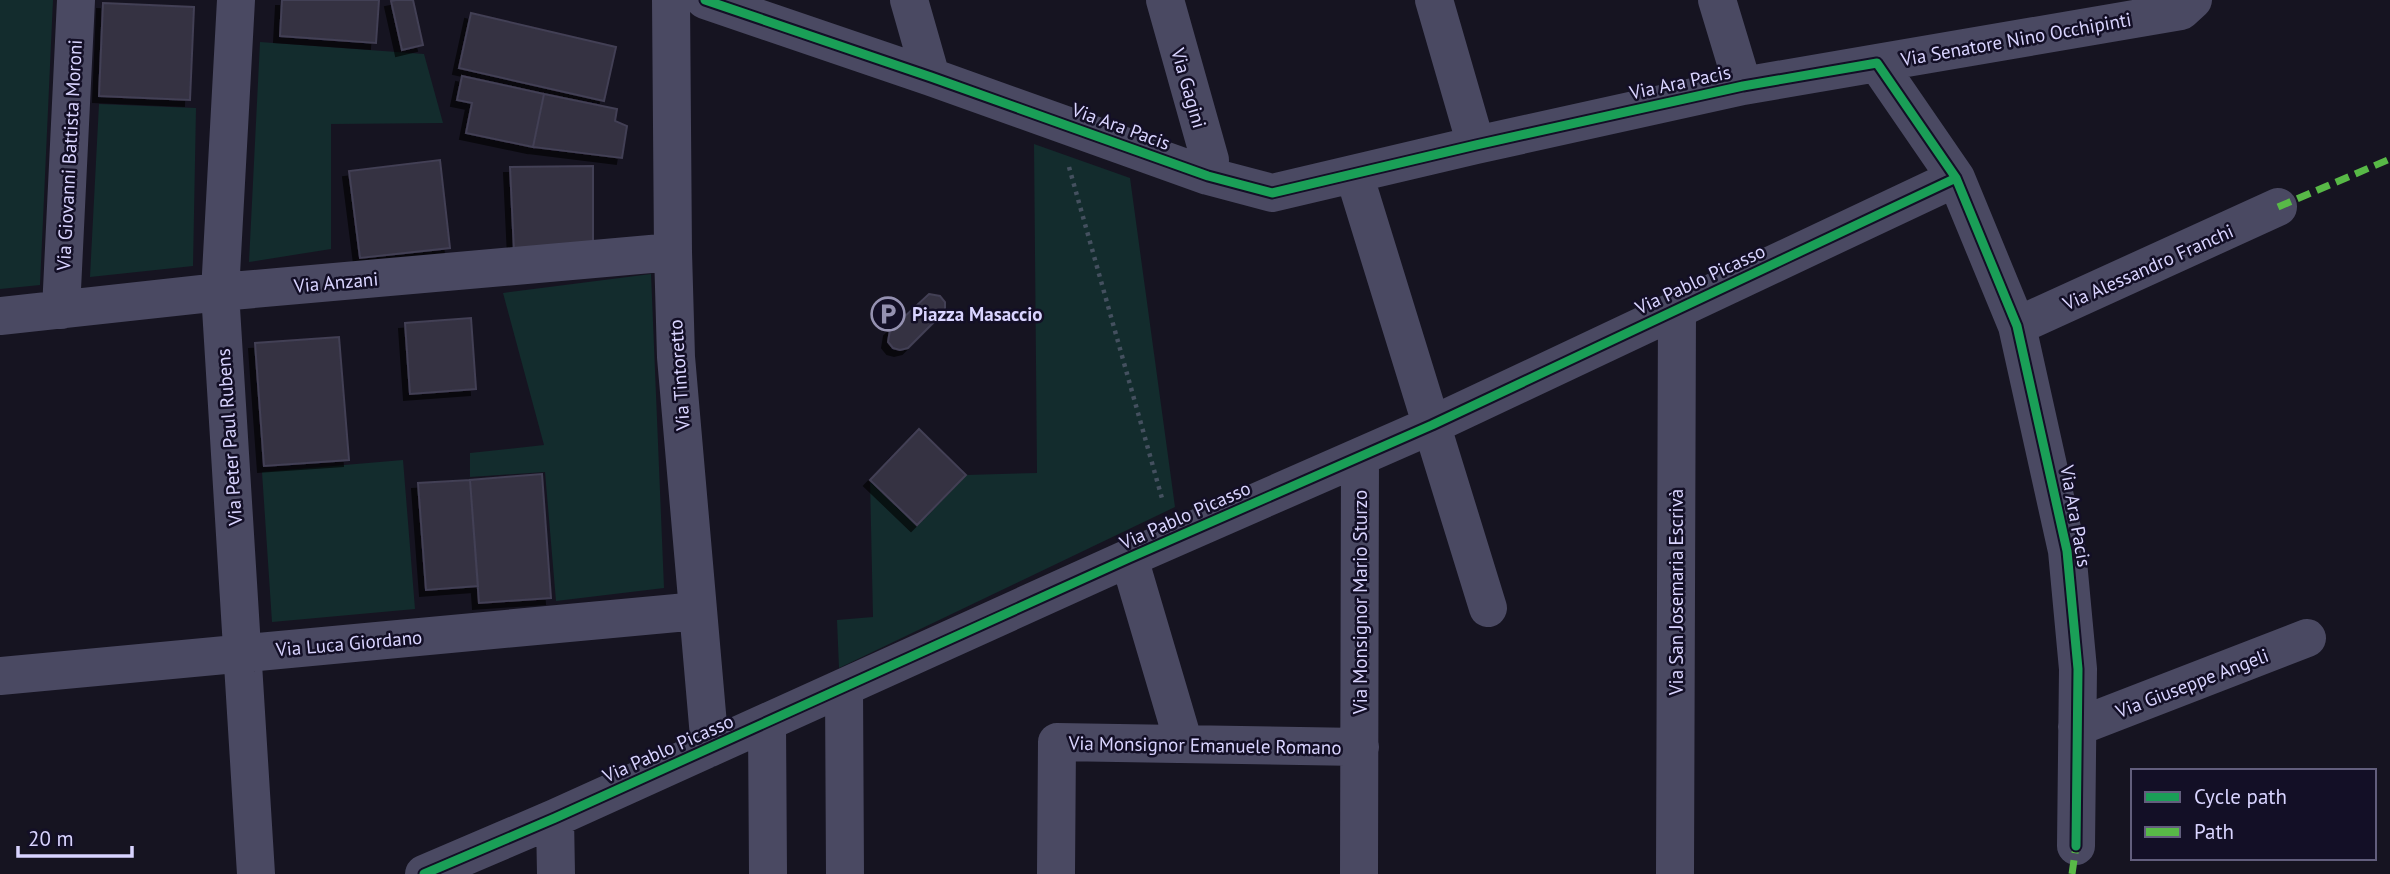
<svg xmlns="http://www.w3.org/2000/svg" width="2390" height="874" font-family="'PT Sans',sans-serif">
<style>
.green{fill:#132c2d}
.building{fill:#343243;stroke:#433f54;stroke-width:2;filter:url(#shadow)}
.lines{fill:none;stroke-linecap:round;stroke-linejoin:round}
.path{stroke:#44505f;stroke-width:4.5;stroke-dasharray:3.5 5;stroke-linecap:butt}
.minor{stroke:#4a4962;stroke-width:38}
.quiet{stroke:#58b947;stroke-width:7;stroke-dasharray:14 7;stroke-linecap:butt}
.cycleway-casing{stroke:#130f26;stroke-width:13}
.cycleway{stroke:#1a9f57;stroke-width:9}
.labels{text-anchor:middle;stroke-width:5;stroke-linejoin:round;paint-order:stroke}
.street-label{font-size:19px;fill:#d9d4ff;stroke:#130f26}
.poi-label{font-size:19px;font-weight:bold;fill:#d9d4ff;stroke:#130f26;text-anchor:start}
</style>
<defs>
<filter id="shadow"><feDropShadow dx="-6" dy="6" stdDeviation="0" flood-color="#0009"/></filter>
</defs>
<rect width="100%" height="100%" fill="#161421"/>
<!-- green -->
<path class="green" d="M 0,0 L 53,0 L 40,285 L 0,289 Z
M 260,42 L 424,54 L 443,123 L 331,124 L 331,249 L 249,262 Z
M 99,104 L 196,108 L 193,266 L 90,277 Z
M 1034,144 L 1130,178 L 1175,507 L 839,668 L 837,620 L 873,617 L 870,480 L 917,525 L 966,475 L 1037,473 Z
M 651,274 L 664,588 L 556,601 L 545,472 L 470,477 L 470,453 L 544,445 L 503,293 Z
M 403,460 L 415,609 L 272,622 L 262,472 Z"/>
<!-- building -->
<path class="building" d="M 282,0 L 379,0 L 376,43 L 280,36 Z
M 396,0 L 413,0 L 423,45 L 402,50 L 391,1 Z
M 103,3 L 194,7 L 190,100 L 99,96 Z
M 471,13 L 616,47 L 604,101 L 459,68 Z
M 462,76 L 544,94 L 533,147 L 466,133 L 472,103 L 457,100 Z
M 544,94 L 617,109 L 615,121 L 627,126 L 622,158 L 533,147 Z
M 440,160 L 450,248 L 360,258 L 349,171 Z
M 593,166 L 593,244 L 514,251 L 510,167 Z
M 929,294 L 940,296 L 945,302 L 945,311 L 908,348 L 900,350 L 893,348 L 888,342 L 890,330 Z
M 471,318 L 476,389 L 410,394 L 405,323 Z
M 339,337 L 349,460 L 264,466 L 255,343 Z
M 919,429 L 966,475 L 917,525 L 870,480 Z
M 542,474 L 551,598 L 479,603 L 470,480 Z
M 470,480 L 478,586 L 426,590 L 418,483 Z"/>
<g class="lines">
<!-- path -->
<path class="path" d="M 1069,167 L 1163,502"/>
<!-- minor -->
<path class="minor" d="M 236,0 L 220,292 L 256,874
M 671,0 L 673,252 L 676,357 L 710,748
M 705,0 L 931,77 L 1208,176 L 1272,193 L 1476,145 L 1743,86 L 1877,63 L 1956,178 L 2017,326 L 2067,551 L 2078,669 L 2076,846
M 909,0 L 931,77
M 1165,0 L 1210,160 L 1208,176
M 1434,0 L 1476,145
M 1717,0 L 1743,86
M 1877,63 L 2181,11 L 2193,0
M 1354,174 L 1488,608
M 61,310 L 76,0
M 0,316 L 220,292 L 673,252
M 2017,326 L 2278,207
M 1129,558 L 1184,744
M 0,676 L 698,611
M 844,688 L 845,874
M 767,722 L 768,874
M 2077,727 L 2307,638
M 555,818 L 556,874
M 424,874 L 555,818 L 1129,558 L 1432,425 L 1956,178
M 1056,874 L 1057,742 L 1360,747
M 1359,874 L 1360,457
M 1675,874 L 1677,309"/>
<!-- quiet -->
<path class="quiet" d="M 2278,207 L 2390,159
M 2072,874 L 2076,846"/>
<defs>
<path id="cycleway" d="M 705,0 L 931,77 L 1208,176 L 1272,193 L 1476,145 L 1743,86 L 1877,63 L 1956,178 L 2017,326 L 2067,551 L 2078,669 L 2076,846
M 424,874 L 555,818 L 1129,558 L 1432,425 L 1956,178"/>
</defs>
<!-- cycleway casing -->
<use href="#cycleway" class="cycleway-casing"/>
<!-- cycleway -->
<use href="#cycleway" class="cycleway"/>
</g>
<!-- icons -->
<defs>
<symbol id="parking-ring" viewBox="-11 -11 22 22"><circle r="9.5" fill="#130f26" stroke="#9591b1" stroke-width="1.5"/><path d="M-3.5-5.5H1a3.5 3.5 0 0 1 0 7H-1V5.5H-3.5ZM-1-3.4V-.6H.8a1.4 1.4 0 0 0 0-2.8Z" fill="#9591b1"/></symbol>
</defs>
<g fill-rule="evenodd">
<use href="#parking-ring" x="869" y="295" width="38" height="38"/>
</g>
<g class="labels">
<!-- street labels -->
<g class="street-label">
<text transform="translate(2016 39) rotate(-10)" y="7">Via Senatore Nino Occhipinti</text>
<text transform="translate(1680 82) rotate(-12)" y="7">Via Ara Pacis</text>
<text transform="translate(1189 88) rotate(74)" y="7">Via Gagini</text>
<text transform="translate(1121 126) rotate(20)" y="7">Via Ara Pacis</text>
<text transform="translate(69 155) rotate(-87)" y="7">Via Giovanni Battista Moroni</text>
<text transform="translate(2148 267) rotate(-24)" y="7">Via Alessandro Franchi</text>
<text transform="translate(1700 279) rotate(-25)" y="7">Via Pablo Picasso</text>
<text transform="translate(336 282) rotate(-5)" y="7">Via Anzani</text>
<text transform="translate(679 375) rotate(-94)" y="7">Via Tintoretto</text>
<text transform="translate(229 437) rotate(-94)" y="7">Via Peter Paul Rubens</text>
<text transform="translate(1185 515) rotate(-24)" y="7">Via Pablo Picasso</text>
<text transform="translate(2076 516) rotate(80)" y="7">Via Ara Pacis</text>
<text transform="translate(1676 592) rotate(-90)" y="7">Via San Josemaria Escrivà</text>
<text transform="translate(1360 602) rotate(-90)" y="7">Via Monsignor Mario Sturzo</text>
<text transform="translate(349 643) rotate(-5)" y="7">Via Luca Giordano</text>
<text transform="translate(2192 683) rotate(-21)" y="7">Via Giuseppe Angeli</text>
<text transform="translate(1205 745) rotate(1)" y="7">Via Monsignor Emanuele Romano</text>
<text transform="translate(668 748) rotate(-24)" y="7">Via Pablo Picasso</text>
</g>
<!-- poi labels -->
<g class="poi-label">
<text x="912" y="321">Piazza Masaccio</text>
</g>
</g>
<!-- legend -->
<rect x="2131" y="769" width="245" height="91" fill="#130f26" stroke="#625e7d" stroke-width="2"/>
<rect x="2145" y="792" width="35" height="10" fill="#1a9f57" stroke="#625e7d" stroke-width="2"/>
<text x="2194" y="804" font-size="21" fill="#d9d4ff">Cycle path</text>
<rect x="2145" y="827" width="35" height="10" fill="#58b947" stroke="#625e7d" stroke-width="2"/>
<text x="2194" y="839" font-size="21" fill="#d9d4ff">Path</text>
<!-- scale -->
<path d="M18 846v10h114v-10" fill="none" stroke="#d9d4ff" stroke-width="3.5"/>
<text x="28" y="846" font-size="21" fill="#d9d4ff" stroke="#130f26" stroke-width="5" paint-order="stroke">20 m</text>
</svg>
